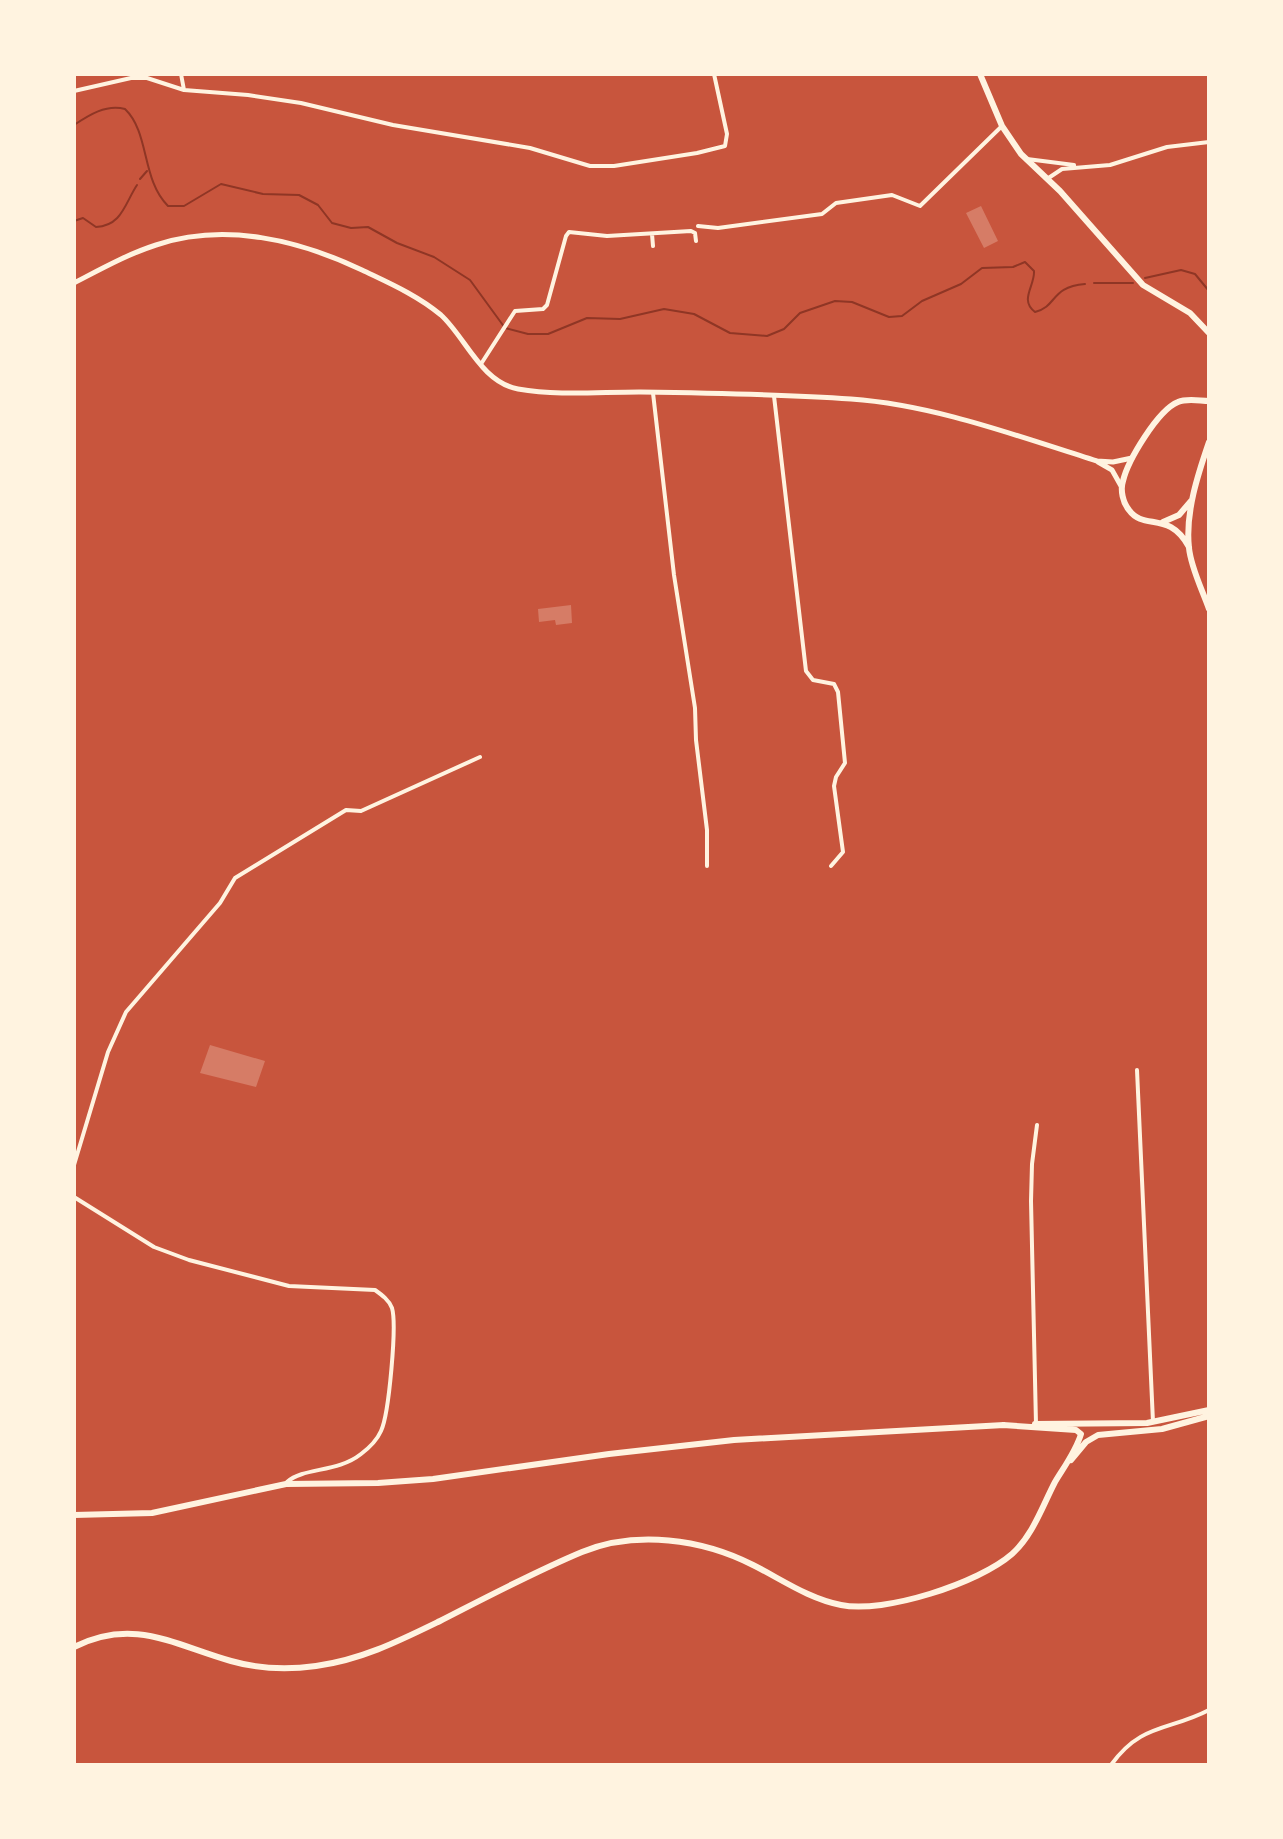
<svg xmlns="http://www.w3.org/2000/svg" width="1283" height="1839" font-family="'IBM Plex Sans',sans-serif">
<style>
.lines{fill:none;stroke-linecap:round;stroke-linejoin:round}
.stream{stroke:#8f3625;stroke-width:2}
.building{fill:#d67c66}
.minor{stroke:#fff3e0;stroke-width:4}
.tertiary{stroke:#fff3e0;stroke-width:5}
.secondary{stroke:#fff3e0;stroke-width:6}
</style>
<rect width="100%" height="100%" fill="#c8553d"/>
<g class="lines">
<!-- stream -->
<path class="stream" d="M 74,125 C 89,115 106,104 125,109 C 150,133 141,179 168,206 L 184,206 L 221,184 L 263,194 L 299,195 L 318,205 L 332,223 L 351,228 L 368,227 L 397,243 L 434,257 L 470,280 L 505,328 L 528,334 L 548,334 L 587,318 L 620,319 L 664,309 L 694,314 L 730,333 L 767,336 L 784,329 L 800,313 L 835,301 L 852,302 L 889,317 L 902,316 L 922,301 L 961,284 L 982,268 L 1013,267 L 1025,262 L 1034,271 C 1035,286 1019,300 1035,312 C 1058,306 1050,287 1085,284
M 140,179 L 147,171
M 74,221 L 83,218 L 96,227 C 122,226 125,203 137,185
M 1145,278 L 1181,270 L 1195,274 L 1209,291
M 1094,283 L 1133,283"/>
</g>
<!-- building -->
<path class="building" d="M 981,206 L 998,241 L 984,248 L 966,213 Z
M 571,605 L 572,623 L 556,625 L 555,620 L 539,622 L 538,609 Z
M 210,1045 L 265,1061 L 256,1087 L 200,1073 Z"/>
<g class="lines">
<!-- minor -->
<path class="minor" d="M 181,74 L 184,90
M 74,91 L 131,78 L 147,78 L 184,90 L 248,95 L 301,103 L 393,125 L 530,148 L 590,166 L 614,166 L 697,153 L 725,146 L 727,134 L 714,74
M 1027,159 L 1074,165
M 1047,179 L 1062,169 L 1110,165 L 1167,147 L 1209,142
M 698,226 L 718,228 L 822,214 L 836,203 L 892,195 L 920,206 L 1002,126
M 652,234 L 653,246
M 481,364 L 515,311 L 543,309 L 547,305 L 566,236 L 569,232 L 607,236 L 691,231 L 695,233 L 696,241
M 653,393 L 674,575 L 695,708 L 696,740 L 707,830 L 707,866
M 774,396 L 806,671 L 813,680 L 834,684 L 838,692 L 845,763 L 836,777 L 834,786 L 843,852 L 831,866
M 1137,1070 L 1153,1422
M 74,1165 L 108,1052 L 126,1012 L 220,903 L 235,878 L 346,810 L 361,811 L 480,757
M 74,1197 L 154,1247 L 189,1260 L 289,1286 L 375,1290 C 382,1295 389,1300 392,1308 C 397,1325 389,1414 381,1431 C 377,1440 369,1448 361,1454 C 337,1473 304,1467 287,1482
M 1036,1424 L 1031,1201 L 1032,1164 L 1037,1125
M 1111,1765 C 1141,1723 1169,1731 1209,1710"/>
<!-- tertiary -->
<path class="tertiary" d="M 74,283 C 101,269 128,254 156,245 C 225,222 299,240 362,270 C 389,283 417,295 441,315 C 466,338 481,382 518,389 C 558,396 598,392 639,392 C 709,393 781,394 851,399 C 935,405 1017,436 1097,461 L 1113,462 L 1132,458
M 1098,462 L 1112,470 L 1121,486"/>
<!-- secondary -->
<path class="secondary" d="M 980,74 L 1002,126 L 1021,154 L 1060,191 L 1143,285 L 1190,313 L 1209,333
M 1209,442 C 1198,474 1185,513 1189,548 C 1191,568 1202,589 1209,609
M 1163,522 L 1179,515 L 1191,501
M 1189,547 C 1169,510 1144,531 1129,510 C 1123,503 1120,490 1123,481 C 1128,460 1158,410 1178,402 C 1187,398 1200,401 1209,401
M 1035,1424 L 1147,1423 L 1209,1410
M 1071,1460 L 1086,1442 L 1098,1435 L 1162,1429 L 1209,1416
M 74,1515 L 152,1513 L 286,1484 L 378,1483 L 433,1479 L 609,1454 L 734,1440 L 1004,1425
M 74,1647 C 134,1617 174,1645 231,1661 C 259,1669 287,1670 316,1666 C 361,1660 399,1641 440,1621 C 487,1597 534,1572 582,1552 C 636,1530 702,1539 753,1565 C 781,1579 809,1599 841,1605 C 884,1614 979,1583 1012,1554 C 1033,1535 1042,1507 1055,1482 C 1064,1467 1076,1451 1081,1434 L 1076,1430 L 1003,1425"/>
</g>
<!-- border -->
<rect width="1283" height="1839" fill="none" stroke="#fff3e0" stroke-width="152"/>
</svg>
